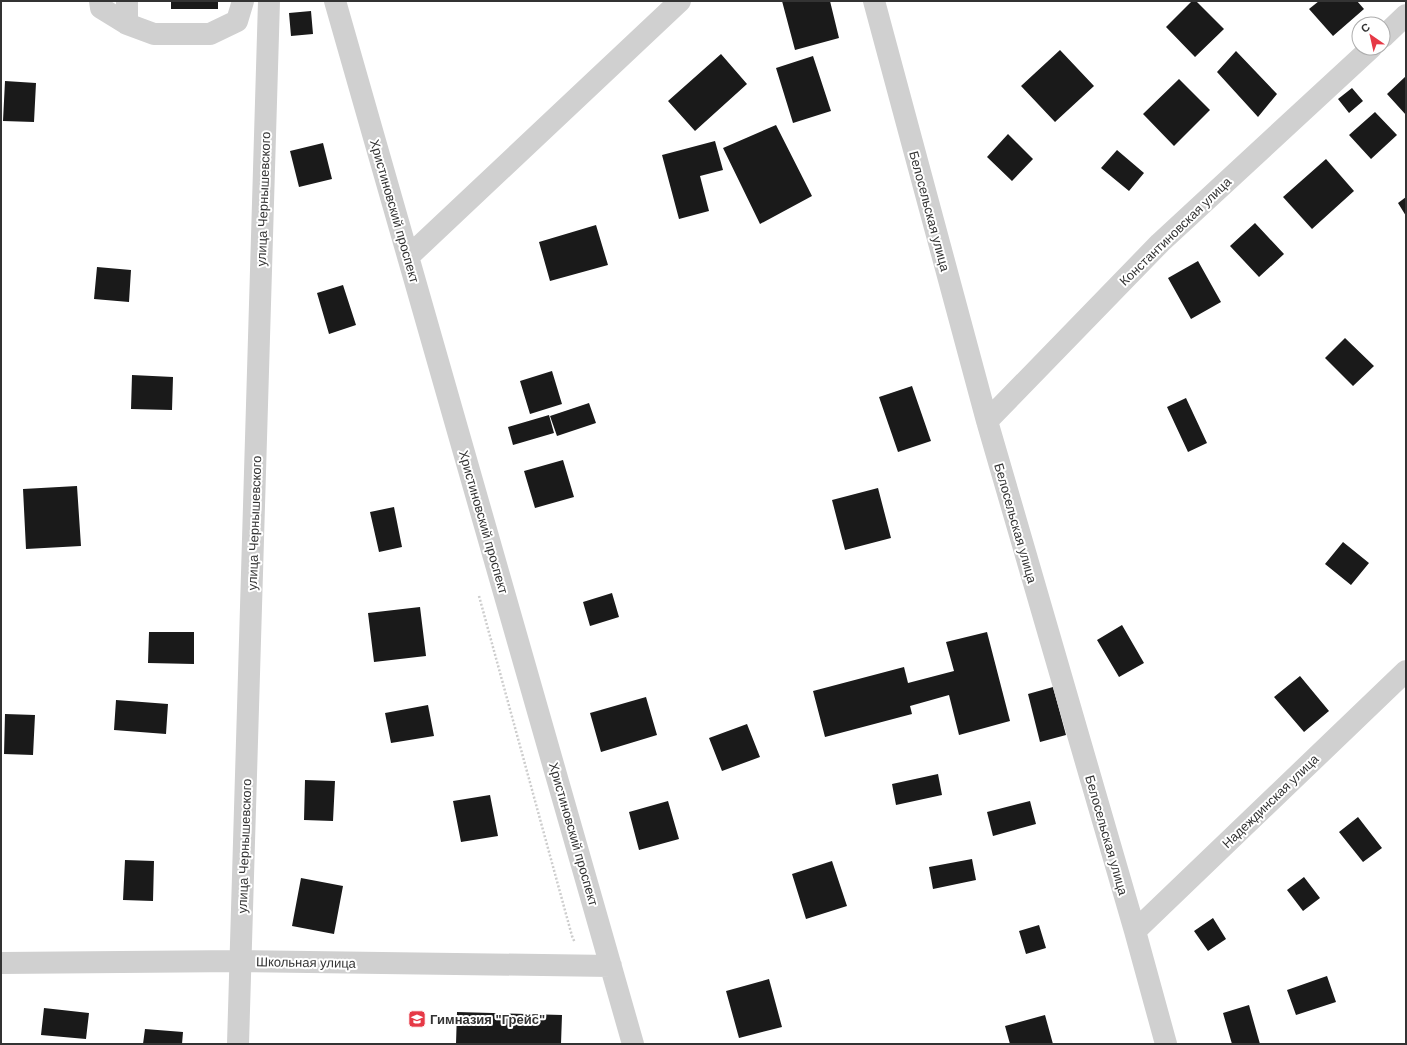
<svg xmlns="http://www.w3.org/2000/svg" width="1407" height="1045" font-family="Arial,sans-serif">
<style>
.building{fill:#1a1a1a}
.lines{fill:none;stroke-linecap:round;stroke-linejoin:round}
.path{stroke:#cdcdcd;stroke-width:2.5;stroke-dasharray:2 2;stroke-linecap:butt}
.minor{stroke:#d0d0d0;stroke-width:22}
.labels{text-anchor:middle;stroke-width:4;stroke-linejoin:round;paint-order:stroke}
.street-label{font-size:13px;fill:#333;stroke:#fff}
.poi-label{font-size:13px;font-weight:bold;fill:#333;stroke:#fff;text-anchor:start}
</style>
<rect width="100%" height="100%" fill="#fff"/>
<!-- building -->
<path class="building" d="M 171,1 L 218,1 L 218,9 L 171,9 Z
M 782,1 L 830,1 L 839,38 L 795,50 Z
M 1192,1 L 1196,1 L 1224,29 L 1195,57 L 1166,27 Z
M 1319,1 L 1357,1 L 1364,9 L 1333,36 L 1309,9 Z
M 311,11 L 313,34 L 291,36 L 289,13 Z
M 1060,50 L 1094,86 L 1055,122 L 1021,86 Z
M 1236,51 L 1277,94 L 1258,117 L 1217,72 Z
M 721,54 L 747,84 L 695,131 L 668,101 Z
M 813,56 L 831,111 L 793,123 L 776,68 Z
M 1406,76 L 1406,115 L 1387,94 Z
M 1179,79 L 1210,110 L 1174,146 L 1143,114 Z
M 5,81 L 36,83 L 34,122 L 3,121 Z
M 1352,88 L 1363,101 L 1349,113 L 1338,99 Z
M 1375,112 L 1397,135 L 1371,159 L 1349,135 Z
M 776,125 L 812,196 L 760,224 L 723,148 Z
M 1008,134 L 1033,159 L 1012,181 L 987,157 Z
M 715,141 L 723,170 L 700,176 L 709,211 L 679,219 L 662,155 Z
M 323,143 L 332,179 L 299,187 L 290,151 Z
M 1117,150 L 1144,173 L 1129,191 L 1101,168 Z
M 1326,159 L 1354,191 L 1312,229 L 1283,197 Z
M 1406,197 L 1406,216 L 1398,203 Z
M 1255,223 L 1284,254 L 1259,277 L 1230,246 Z
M 596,225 L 608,265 L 550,281 L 539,242 Z
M 1198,261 L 1221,302 L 1191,319 L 1168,278 Z
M 97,267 L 131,270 L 129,302 L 94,299 Z
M 343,285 L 356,325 L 329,334 L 317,293 Z
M 1345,338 L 1374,366 L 1353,386 L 1325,358 Z
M 552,371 L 562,404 L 530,414 L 520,381 Z
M 132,375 L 173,377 L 172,410 L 131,409 Z
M 912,386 L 931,441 L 898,452 L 879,397 Z
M 1186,398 L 1207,443 L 1188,452 L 1167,407 Z
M 589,403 L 596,423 L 557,436 L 550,416 Z
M 549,415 L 554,433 L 513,445 L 508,427 Z
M 563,460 L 574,497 L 535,508 L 524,471 Z
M 77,486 L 81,546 L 26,549 L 23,489 Z
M 878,488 L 891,538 L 845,550 L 832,500 Z
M 394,507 L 402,547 L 379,552 L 370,512 Z
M 1343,542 L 1369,563 L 1351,585 L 1325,564 Z
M 612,593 L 619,617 L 590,626 L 583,602 Z
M 420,607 L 426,656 L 374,662 L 368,613 Z
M 1122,625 L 1144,663 L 1119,677 L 1097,640 Z
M 149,632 L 194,632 L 194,664 L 148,663 Z
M 987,632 L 1010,721 L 959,735 L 949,695 L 910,706 L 912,714 L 825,737 L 813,691 L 904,667 L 908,683 L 954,671 L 946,642 Z
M 1300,676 L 1329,711 L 1304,732 L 1274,697 Z
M 1053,687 L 1066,735 L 1040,742 L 1028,694 Z
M 646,697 L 657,735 L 601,752 L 590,713 Z
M 116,700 L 168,704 L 166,734 L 114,730 Z
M 428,705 L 434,736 L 391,743 L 385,713 Z
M 5,714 L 35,715 L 33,755 L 4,754 Z
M 747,724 L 760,757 L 722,771 L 709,738 Z
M 938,774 L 942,795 L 896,805 L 892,784 Z
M 305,780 L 335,781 L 333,821 L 304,820 Z
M 490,795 L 498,836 L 461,842 L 453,801 Z
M 668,801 L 679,839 L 639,850 L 629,812 Z
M 1030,801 L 1036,824 L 993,836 L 987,812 Z
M 1358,817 L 1382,848 L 1363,862 L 1339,832 Z
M 972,859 L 976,880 L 933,889 L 929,867 Z
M 125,860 L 154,861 L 153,901 L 123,900 Z
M 832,861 L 847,906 L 806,919 L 792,874 Z
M 1304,877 L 1320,898 L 1303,911 L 1287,890 Z
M 301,878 L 343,886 L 334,934 L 292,926 Z
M 1213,918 L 1226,939 L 1208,951 L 1194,931 Z
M 1039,925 L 1046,948 L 1026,954 L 1019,931 Z
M 1327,976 L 1336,1002 L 1296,1015 L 1287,990 Z
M 769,979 L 782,1027 L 739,1038 L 726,991 Z
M 1249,1005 L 1260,1044 L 1232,1044 L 1223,1013 Z
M 44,1008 L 89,1013 L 86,1039 L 41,1035 Z
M 457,1012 L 562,1015 L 561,1044 L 456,1044 Z
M 1045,1015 L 1053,1044 L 1010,1044 L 1005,1026 Z
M 145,1029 L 183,1032 L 182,1044 L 143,1044 Z"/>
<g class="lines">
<!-- path -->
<path class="path" d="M 479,596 L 572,936 L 575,943"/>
<!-- minor -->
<path class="minor" d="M 100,1 L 101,8 L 127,24
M 127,1 L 127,24 L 154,34 L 210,34 L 237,21 L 243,1
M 335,1 L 633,1044
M 874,1 L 987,421 L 1135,931 L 1166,1044
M 1383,37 L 1406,15
M 408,257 L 680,1
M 987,421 L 1160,243 L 1371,48
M 1135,931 L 1406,671
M 1,963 L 241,961 L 611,966
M 238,1044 L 269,1"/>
</g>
<!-- icons -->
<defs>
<symbol id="school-square" viewBox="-11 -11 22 22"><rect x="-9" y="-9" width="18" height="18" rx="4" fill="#e63946" stroke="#fff"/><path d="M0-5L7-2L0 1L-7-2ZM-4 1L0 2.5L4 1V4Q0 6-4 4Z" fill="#fff"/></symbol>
</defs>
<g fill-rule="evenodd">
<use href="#school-square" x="407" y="1009" width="20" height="20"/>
</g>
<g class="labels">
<!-- street labels -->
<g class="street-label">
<text transform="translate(263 199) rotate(-88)" y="5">улица Чернышевского</text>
<text transform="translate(395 211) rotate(74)" y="5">Христиновский проспект</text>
<text transform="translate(930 211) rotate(75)" y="5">Белосельская улица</text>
<text transform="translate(1175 231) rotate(-44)" y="5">Константиновская улица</text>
<text transform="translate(484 522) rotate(74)" y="5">Христиновский проспект</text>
<text transform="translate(254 523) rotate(-88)" y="5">улица Чернышевского</text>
<text transform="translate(1016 523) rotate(74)" y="5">Белосельская улица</text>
<text transform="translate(1270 801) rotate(-44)" y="5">Надеждинская улица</text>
<text transform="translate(574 834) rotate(74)" y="5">Христиновский проспект</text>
<text transform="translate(1107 835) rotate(74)" y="5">Белосельская улица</text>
<text transform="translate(244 846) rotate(-88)" y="5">улица Чернышевского</text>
<text transform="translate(306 962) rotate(1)" y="5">Школьная улица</text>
</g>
<!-- poi labels -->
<g class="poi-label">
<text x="430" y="1024">Гимназия "Грейс"</text>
</g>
</g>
<!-- border -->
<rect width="1407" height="1045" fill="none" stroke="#333333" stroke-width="4"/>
<!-- north arrow -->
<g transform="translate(1371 36) rotate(326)"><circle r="19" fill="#ffffff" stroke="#adadad"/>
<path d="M0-3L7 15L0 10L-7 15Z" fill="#e63946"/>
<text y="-6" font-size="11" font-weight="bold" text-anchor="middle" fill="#333333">С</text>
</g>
</svg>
